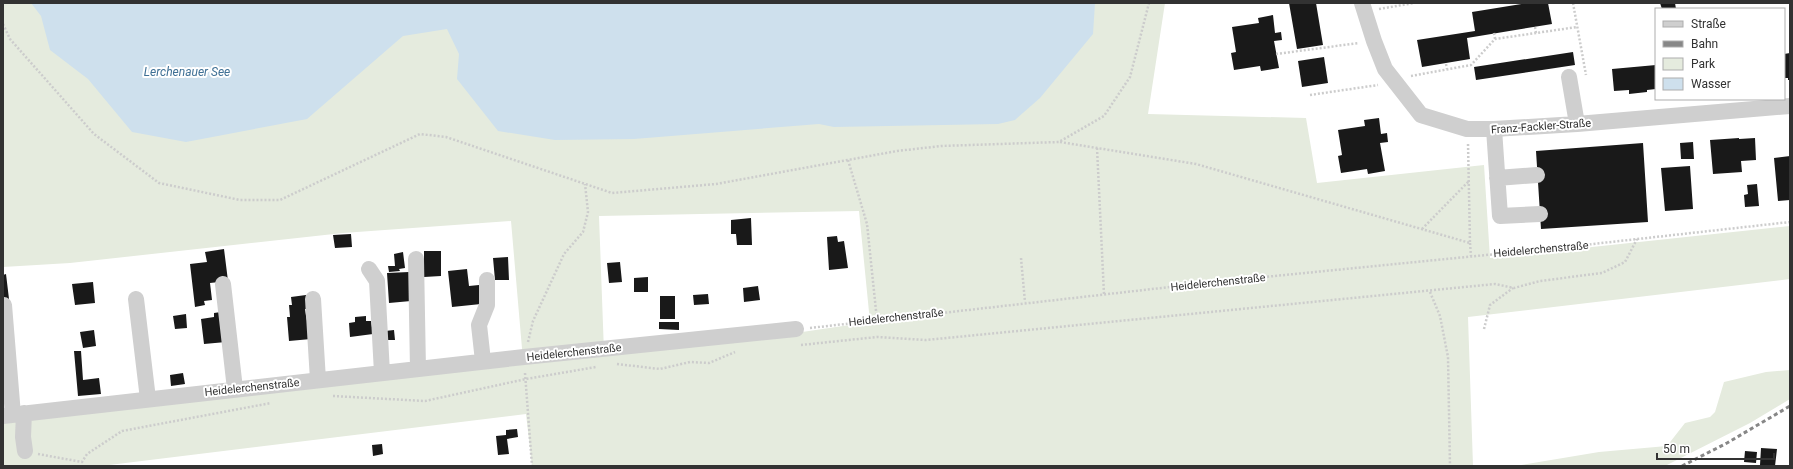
<svg xmlns="http://www.w3.org/2000/svg" width="1793" height="469" font-family="Roboto,sans-serif">
<style>
.green{fill:#e5ebde;fill-rule:evenodd}
.water{fill:#cee0ed}
.building{fill:#191919}
.lines{fill:none;stroke-linecap:round;stroke-linejoin:round}
.path{stroke:#ccc;stroke-width:2.5;stroke-dasharray:2 2;stroke-linecap:butt}
.minor{stroke:#cfcfcf;stroke-width:16}
.rail{stroke:#878787;stroke-width:3;stroke-dasharray:4 3;stroke-linecap:butt}
.labels{text-anchor:middle;stroke-width:4;stroke-linejoin:round;paint-order:stroke}
.street-label{font-size:11px;fill:#323232;stroke:#fff}
.water-label{font-size:12px;font-style:italic;fill:#3f7095;stroke:#fff}
</style>
<rect width="100%" height="100%" fill="#fff"/>
<!-- green -->
<path class="green" d="M 3,3 L 1165,3 L 1148,114 L 1306,118 L 1317,183 L 1484,165 L 1490,258 L 1790,226 L 1790,279 L 1468,317 L 1473,466 L 532,466 L 526,414 L 101,466 L 3,466 L 3,422 L 523,360 L 511,221 L 343,233 L 70,263 L 3,267 ZM 859,211 L 870,322 L 775,336 L 604,352 L 599,216 Z
M 1790,370 L 1790,399 L 1750,423 L 1665,466 L 1515,466 L 1599,452 L 1667,446 L 1685,423 L 1710,417 L 1715,412 L 1724,382 L 1766,372 Z"/>
<!-- water -->
<path class="water" d="M 31,3 L 1095,3 L 1093,34 L 1040,98 L 1015,120 L 998,124 L 834,127 L 819,124 L 634,139 L 555,140 L 498,131 L 457,79 L 459,54 L 447,29 L 403,36 L 307,119 L 186,142 L 132,132 L 88,79 L 50,50 L 41,16 Z"/>
<!-- building -->
<path class="building" d="M 1289,3 L 1316,3 L 1323,45 L 1297,49 Z
M 1527,3 L 1548,3 L 1552,24 L 1467,38 L 1470,59 L 1422,67 L 1417,40 L 1475,31 L 1472,12 Z
M 1660,3 L 1675,3 L 1676,9 L 1662,9 Z
M 1273,15 L 1275,33 L 1281,32 L 1282,40 L 1274,41 L 1279,68 L 1261,71 L 1260,66 L 1234,70 L 1231,53 L 1236,52 L 1232,27 L 1259,23 L 1258,18 Z
M 1573,52 L 1575,65 L 1476,80 L 1474,67 Z
M 1790,53 L 1790,80 L 1788,80 L 1788,78 L 1784,78 L 1784,54 Z
M 1324,57 L 1328,83 L 1302,87 L 1298,61 Z
M 1656,65 L 1656,89 L 1647,90 L 1647,92 L 1629,94 L 1629,90 L 1614,91 L 1612,69 Z
M 1379,118 L 1381,134 L 1387,133 L 1388,142 L 1380,143 L 1385,171 L 1368,174 L 1367,169 L 1341,173 L 1338,156 L 1342,155 L 1338,130 L 1365,126 L 1364,120 Z
M 1739,138 L 1739,139 L 1755,138 L 1756,160 L 1741,161 L 1742,172 L 1713,174 L 1710,140 Z
M 1693,142 L 1694,159 L 1681,159 L 1680,143 Z
M 1643,143 L 1648,222 L 1541,229 L 1536,151 Z
M 1790,156 L 1790,200 L 1778,201 L 1774,158 Z
M 1690,166 L 1693,209 L 1665,211 L 1661,168 Z
M 1757,184 L 1759,206 L 1745,207 L 1744,195 L 1748,194 L 1747,185 Z
M 751,218 L 752,245 L 737,245 L 736,234 L 731,234 L 731,220 Z
M 351,234 L 352,247 L 335,248 L 333,235 Z
M 837,236 L 838,242 L 844,241 L 848,268 L 829,270 L 827,237 Z
M 224,249 L 228,281 L 210,283 L 212,300 L 204,301 L 205,305 L 195,307 L 190,264 L 207,262 L 205,252 Z
M 424,251 L 441,251 L 441,276 L 424,277 Z
M 403,252 L 405,268 L 399,269 L 400,271 L 389,272 L 388,266 L 395,266 L 394,254 Z
M 508,257 L 509,280 L 495,280 L 493,258 Z
M 620,262 L 622,282 L 609,283 L 607,263 Z
M 467,269 L 469,286 L 479,285 L 481,304 L 452,307 L 448,271 Z
M 409,272 L 411,301 L 389,303 L 387,273 Z
M 6,274 L 9,299 L 3,300 L 3,275 Z
M 648,277 L 648,292 L 634,292 L 634,278 Z
M 93,282 L 95,303 L 75,305 L 72,284 Z
M 758,286 L 760,300 L 744,302 L 743,288 Z
M 708,294 L 709,304 L 694,305 L 693,295 Z
M 306,295 L 307,309 L 305,309 L 306,316 L 311,339 L 289,341 L 287,317 L 290,317 L 289,305 L 292,305 L 291,297 Z
M 660,296 L 675,296 L 675,319 L 660,319 Z
M 221,312 L 226,342 L 204,344 L 201,319 L 214,317 L 214,313 Z
M 186,314 L 187,328 L 175,329 L 173,316 Z
M 366,316 L 366,321 L 371,321 L 373,334 L 350,337 L 349,323 L 355,322 L 355,317 Z
M 659,322 L 679,322 L 679,330 L 659,329 Z
M 94,330 L 96,346 L 83,348 L 80,332 Z
M 394,330 L 395,340 L 385,340 L 385,331 Z
M 74,351 L 81,351 L 83,380 L 99,378 L 101,394 L 78,396 Z
M 183,373 L 185,384 L 171,386 L 170,375 Z
M 517,429 L 518,437 L 507,439 L 509,454 L 498,455 L 496,436 L 506,435 L 506,430 Z
M 382,444 L 383,454 L 373,456 L 372,445 Z
M 1761,448 L 1777,449 L 1775,466 L 1760,465 Z
M 1745,451 L 1757,452 L 1756,463 L 1744,462 Z"/>
<g class="lines">
<!-- path -->
<path class="path" d="M 1573,3 L 1586,75
M 1379,9 L 1414,3
M 3,24 L 10,39 L 94,134 L 159,183 L 240,200 L 280,200 L 420,134 L 446,137 L 612,193 L 716,184 L 897,151 L 941,146 L 1059,142 L 1104,116 L 1130,77 L 1149,3
M 1535,27 L 1536,33
M 1494,33 L 1495,39
M 1276,54 L 1359,43
M 1446,64 L 1447,69
M 1411,76 L 1471,65 L 1495,39 L 1577,27
M 1310,95 L 1378,85
M 1060,142 L 1196,164 L 1470,243 L 1468,143
M 1097,148 L 1104,294
M 848,160 L 867,224 L 877,320
M 1422,229 L 1469,181
M 1470,243 L 1471,256
M 1021,258 L 1025,302
M 1430,292 L 1440,316 L 1448,357 L 1450,466
M 810,328 L 1214,282 L 1557,248 L 1790,222
M 1484,329 L 1490,305 L 1513,288
M 528,342 L 533,321 L 564,254 L 583,232 L 588,212 L 585,184
M 801,345 L 877,337 L 926,340 L 1495,284 L 1514,288 L 1540,281 L 1602,273 L 1625,262 L 1637,239
M 617,364 L 660,369 L 690,362 L 709,363 L 735,352
M 525,373 L 532,466
M 333,396 L 425,401 L 526,379 L 596,367
M 38,454 L 82,462 L 87,454 L 122,431 L 271,403"/>
<!-- minor -->
<path class="minor" d="M 1362,3 L 1374,41 L 1385,69 L 1421,115 L 1467,129 L 1494,129 L 1577,124 L 1790,106
M 1569,77 L 1577,124
M 1494,129 L 1500,216 L 1540,214
M 1497,178 L 1537,175
M 416,259 C 417,296 417,332 418,368
M 369,269 L 377,281 L 382,373
M 223,284 L 235,389
M 136,299 L 148,399
M 313,299 L 318,380
M 4,305 L 13,415
M 483,361 L 479,325 L 487,305 L 487,280
M 24,413 L 23,437 L 25,451
M 3,416 L 524,357 L 796,329"/>
<!-- rail -->
<path class="rail" d="M 1682,466 L 1727,443 L 1790,406"/>
</g>
<g class="labels">
<!-- street labels -->
<g class="street-label">
<text transform="translate(1541 126) rotate(-4)" y="4">Franz-Fackler-Straße</text>
<text transform="translate(1541 249) rotate(-5)" y="4">Heidelerchenstraße</text>
<text transform="translate(1218 282) rotate(-6)" y="4">Heidelerchenstraße</text>
<text transform="translate(896 317) rotate(-6)" y="4">Heidelerchenstraße</text>
<text transform="translate(574 352) rotate(-6)" y="4">Heidelerchenstraße</text>
<text transform="translate(252 387) rotate(-6)" y="4">Heidelerchenstraße</text>
</g>
<!-- water labels -->
<g class="water-label">
<text x="187" y="76">Lerchenauer See</text>
</g>
</g>
<!-- border -->
<rect width="1793" height="469" fill="none" stroke="#323232" stroke-width="8"/>
<!-- legend -->
<rect x="1655" y="8" width="130" height="92" fill="#ffffff" stroke="#adadad"/>
<rect x="1663" y="21" width="20" height="6" fill="#cfcfcf" stroke="#adadad"/>
<text x="1691" y="28" font-size="12" fill="#323232">Straße</text>
<rect x="1663" y="41" width="20" height="6" fill="#878787" stroke="#adadad"/>
<text x="1691" y="48" font-size="12" fill="#323232">Bahn</text>
<rect x="1663" y="58" width="20" height="12" fill="#e5ebde" stroke="#adadad"/>
<text x="1691" y="68" font-size="12" fill="#323232">Park</text>
<rect x="1663" y="78" width="20" height="12" fill="#cee0ed" stroke="#adadad"/>
<text x="1691" y="88" font-size="12" fill="#323232">Wasser</text>
<!-- scale -->
<path d="M1657 453v6h117v-6" fill="none" stroke="#323232" stroke-width="2"/>
<text x="1663" y="453" font-size="12" fill="#323232" stroke="#ffffff" stroke-width="3" paint-order="stroke">50 m</text>
</svg>
